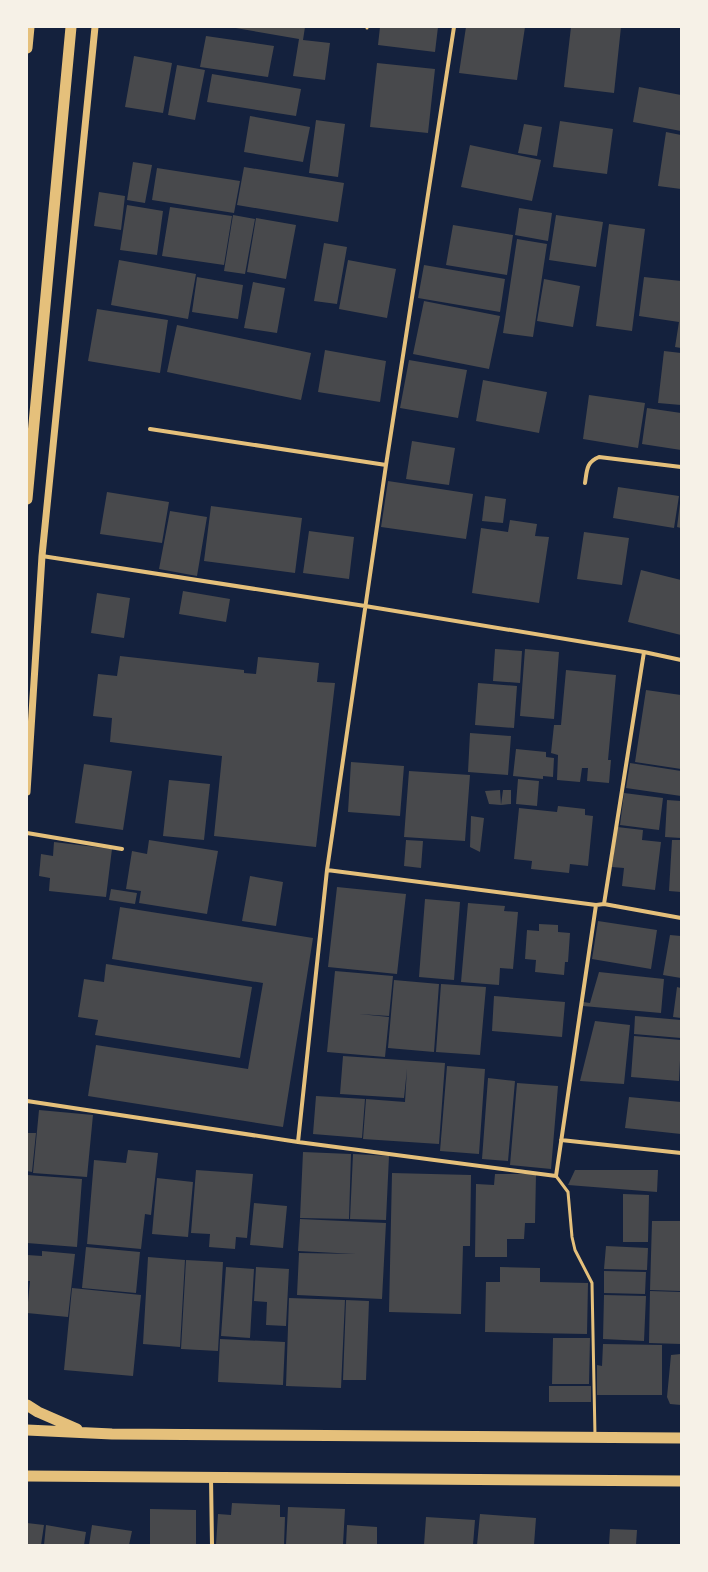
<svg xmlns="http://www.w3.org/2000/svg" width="708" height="1572" font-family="'Roboto Serif',serif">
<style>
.building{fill:#48494c}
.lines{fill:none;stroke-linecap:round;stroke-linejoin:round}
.service{stroke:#e5c07b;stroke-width:3}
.minor{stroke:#e5c07b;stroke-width:4}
.tertiary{stroke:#e5c07b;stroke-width:7}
.trunk{stroke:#e5c07b;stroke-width:11}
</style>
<rect width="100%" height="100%" fill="#14213d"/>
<!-- building -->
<path class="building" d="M 230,27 L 305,27 L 303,40 L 330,43 L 325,80 L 293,76 L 299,39 Z
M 380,27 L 438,27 L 435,52 L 378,45 Z
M 466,27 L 525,27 L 517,80 L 459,73 Z
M 571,27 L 621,27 L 614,93 L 564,87 Z
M 206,36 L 274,46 L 268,77 L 200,67 Z
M 134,56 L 172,63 L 163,113 L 125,107 Z
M 377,63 L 435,69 L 428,133 L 370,127 Z
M 177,65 L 205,70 L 195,120 L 168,115 Z
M 212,74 L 301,89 L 296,116 L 207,102 Z
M 639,87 L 681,95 L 681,131 L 633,122 Z
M 250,116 L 310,127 L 303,162 L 244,152 Z
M 316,120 L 345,124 L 338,177 L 309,173 Z
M 560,121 L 613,129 L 607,174 L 553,167 Z
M 524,124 L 542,127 L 537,156 L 518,153 Z
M 666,132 L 681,135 L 681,189 L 658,186 Z
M 470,145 L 541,160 L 532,201 L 461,187 Z
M 133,162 L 152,165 L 145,203 L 127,200 Z
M 244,167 L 344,183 L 338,222 L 237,205 Z
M 157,168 L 240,181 L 234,213 L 152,200 Z
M 99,192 L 125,196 L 121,230 L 94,226 Z
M 127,205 L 163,211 L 157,255 L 120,250 Z
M 170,207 L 232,216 L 224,265 L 162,256 Z
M 519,208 L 552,213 L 548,241 L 515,235 Z
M 233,215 L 255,219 L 245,274 L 224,271 Z
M 556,215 L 603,222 L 596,267 L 549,260 Z
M 256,218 L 296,225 L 286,279 L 247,272 Z
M 609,224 L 645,229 L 632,331 L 596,326 Z
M 453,225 L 513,235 L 507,275 L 446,265 Z
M 517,239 L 547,244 L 533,337 L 503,333 Z
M 324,243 L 347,247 L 337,304 L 314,301 Z
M 119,260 L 196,274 L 188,319 L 111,305 Z
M 348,260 L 396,269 L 387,318 L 339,309 Z
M 424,265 L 505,279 L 500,312 L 418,298 Z
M 197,277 L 243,285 L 238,319 L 192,312 Z
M 644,277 L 681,281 L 681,348 L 675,347 L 679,322 L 639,316 Z
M 544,279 L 580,286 L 573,327 L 537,321 Z
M 253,282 L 285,288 L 277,333 L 244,328 Z
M 424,301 L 500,316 L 489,369 L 413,354 Z
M 97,309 L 168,320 L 160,373 L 88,361 Z
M 177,325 L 311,353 L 301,400 L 167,372 Z
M 325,350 L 386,361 L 380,402 L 318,392 Z
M 664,351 L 681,353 L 681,405 L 658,403 Z
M 409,360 L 467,370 L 458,418 L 400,408 Z
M 483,380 L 547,392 L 539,433 L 476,421 Z
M 589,395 L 645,403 L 638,448 L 583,439 Z
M 647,408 L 681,413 L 681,450 L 642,444 Z
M 412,441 L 455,448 L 449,485 L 406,479 Z
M 388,481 L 473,494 L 466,539 L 381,527 Z
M 618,487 L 679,496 L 674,528 L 613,518 Z
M 107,492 L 169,502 L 162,543 L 100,534 Z
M 485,496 L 506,499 L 503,523 L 482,521 Z
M 680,503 L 681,503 L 681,528 L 677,527 Z
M 211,506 L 302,518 L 295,573 L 204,561 Z
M 170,511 L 207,517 L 197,576 L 159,569 Z
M 510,520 L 537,524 L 535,536 L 549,537 L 539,603 L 472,593 L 481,528 L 508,532 Z
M 309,531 L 354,537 L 349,579 L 303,573 Z
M 584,532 L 629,538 L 622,585 L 577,579 Z
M 641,570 L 681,580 L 681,635 L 628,622 Z
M 183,591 L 230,599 L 226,622 L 179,614 Z
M 97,593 L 130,598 L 124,638 L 91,633 Z
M 495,649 L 522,651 L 520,683 L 493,681 Z
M 525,649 L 559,652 L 554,719 L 520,716 Z
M 120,656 L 244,670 L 244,673 L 256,674 L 258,657 L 319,663 L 317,682 L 335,683 L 316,847 L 214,836 L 222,756 L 110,742 L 112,718 L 93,716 L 98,674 L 117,676 Z
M 566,670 L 616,675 L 608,760 L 611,760 L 609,783 L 587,781 L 588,768 L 582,768 L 580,782 L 557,780 L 558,755 L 551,753 L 554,725 L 561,725 Z
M 478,683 L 517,686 L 514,728 L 475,725 Z
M 646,690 L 681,695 L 681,769 L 635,762 Z
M 470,733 L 511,736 L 508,775 L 468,772 Z
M 516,749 L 546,752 L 546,757 L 554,758 L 553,777 L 543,776 L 543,779 L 513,776 Z
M 351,762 L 404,766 L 400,816 L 348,812 Z
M 630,763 L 681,771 L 681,796 L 626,788 Z
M 84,764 L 132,771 L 123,830 L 75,823 Z
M 409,771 L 470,775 L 465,841 L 404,837 Z
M 518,779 L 539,781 L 537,806 L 516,804 Z
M 169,780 L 210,784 L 204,840 L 163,836 Z
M 500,790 L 501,805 L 503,790 L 511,790 L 511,804 L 501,805 L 489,804 L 485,791 Z
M 624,793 L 663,798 L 659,830 L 620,825 Z
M 667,800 L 681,801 L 681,838 L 665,837 Z
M 558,806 L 585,809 L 585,815 L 593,816 L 588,866 L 570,864 L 569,873 L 531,869 L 532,861 L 514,859 L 519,808 L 557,812 Z
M 471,816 L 484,818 L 480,852 L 470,847 Z
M 617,827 L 643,830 L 642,840 L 661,842 L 655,890 L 622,886 L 624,868 L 612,867 Z
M 149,840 L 218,851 L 207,914 L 139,903 L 141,891 L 126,889 L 132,851 L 147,854 Z
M 406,840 L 423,841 L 421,868 L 404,866 Z
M 672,840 L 681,840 L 681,892 L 669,891 Z
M 54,842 L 112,849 L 106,897 L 49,891 L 50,878 L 39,876 L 41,854 L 53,856 Z
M 250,876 L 283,882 L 276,926 L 242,921 Z
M 337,887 L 406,894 L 397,974 L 328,967 Z
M 111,889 L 137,893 L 135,904 L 109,900 Z
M 425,899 L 460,902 L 454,980 L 419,977 Z
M 468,903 L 505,906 L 504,911 L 518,912 L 513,969 L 500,968 L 499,985 L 461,982 Z
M 120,907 L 313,938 L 283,1127 L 88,1096 L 96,1045 L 248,1069 L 263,983 L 112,959 Z
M 598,921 L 657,930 L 651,969 L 592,959 Z
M 539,924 L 558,925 L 558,932 L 570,933 L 568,962 L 565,962 L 564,975 L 535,972 L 536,960 L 525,959 L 527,930 L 539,931 Z
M 670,935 L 681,936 L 681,978 L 663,975 Z
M 106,964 L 252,987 L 240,1058 L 95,1035 L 98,1020 L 78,1017 L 84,979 L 104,982 Z
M 335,971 L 393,976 L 389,1016 L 359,1014 L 389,1017 L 385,1057 L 327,1052 Z
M 599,972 L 664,979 L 661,1013 L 583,1006 L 583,1002 L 590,1003 Z
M 394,980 L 439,984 L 434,1052 L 388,1048 Z
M 441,984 L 486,987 L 480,1055 L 436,1052 Z
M 677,987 L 681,988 L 681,1018 L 673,1017 Z
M 494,996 L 565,1002 L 562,1037 L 492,1031 Z
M 635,1016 L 681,1020 L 681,1038 L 634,1034 Z
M 595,1021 L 630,1025 L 624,1084 L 580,1081 Z
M 634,1036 L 681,1040 L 679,1081 L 631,1077 Z
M 343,1056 L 445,1063 L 439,1144 L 363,1139 L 366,1099 L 405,1102 L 407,1069 L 404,1098 L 340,1094 Z
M 447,1066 L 485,1069 L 479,1154 L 440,1151 Z
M 488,1078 L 515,1081 L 508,1161 L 482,1159 Z
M 517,1083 L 558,1086 L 551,1169 L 510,1165 Z
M 316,1096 L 365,1099 L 362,1138 L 313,1134 Z
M 629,1097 L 681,1102 L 681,1134 L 625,1128 Z
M 39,1110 L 93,1115 L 87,1177 L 33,1173 Z
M 27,1133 L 36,1133 L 32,1172 L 27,1171 Z
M 128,1150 L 158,1153 L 151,1215 L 145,1214 L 141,1249 L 87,1244 L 94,1160 L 126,1163 Z
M 303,1152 L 351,1154 L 349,1219 L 300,1218 Z
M 353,1154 L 389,1156 L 386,1220 L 350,1219 Z
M 196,1170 L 253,1174 L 247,1238 L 236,1237 L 235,1249 L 209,1247 L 210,1234 L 191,1233 Z
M 575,1170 L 658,1170 L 657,1192 L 568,1185 Z
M 392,1173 L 471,1175 L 470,1246 L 463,1246 L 461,1314 L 389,1312 Z
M 495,1174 L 536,1174 L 535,1223 L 525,1223 L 524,1239 L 507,1239 L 507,1257 L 475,1257 L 476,1184 L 494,1185 Z
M 27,1175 L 82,1179 L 77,1247 L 27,1243 Z
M 157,1178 L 193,1182 L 188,1237 L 152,1234 Z
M 623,1194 L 649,1195 L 648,1242 L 623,1242 Z
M 254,1203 L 287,1206 L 283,1248 L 250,1245 Z
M 300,1219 L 386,1223 L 382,1299 L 297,1295 L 299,1253 L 356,1254 L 298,1251 Z
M 652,1221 L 681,1221 L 681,1291 L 650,1290 Z
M 606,1246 L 648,1248 L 647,1270 L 604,1269 Z
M 86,1247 L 140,1252 L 136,1293 L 82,1288 Z
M 42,1251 L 75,1254 L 68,1317 L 27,1313 L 30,1281 L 27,1281 L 27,1255 L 42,1256 Z
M 148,1257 L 185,1260 L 180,1347 L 143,1344 Z
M 186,1260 L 223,1262 L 218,1351 L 181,1349 Z
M 226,1267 L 254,1269 L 250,1338 L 221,1336 Z
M 256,1267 L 289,1269 L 286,1326 L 266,1325 L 267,1302 L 254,1301 Z
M 500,1267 L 540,1268 L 540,1282 L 588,1283 L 587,1334 L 485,1332 L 486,1282 L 500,1282 Z
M 604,1271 L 646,1272 L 645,1294 L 604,1293 Z
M 72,1288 L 141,1295 L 133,1376 L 64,1370 Z
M 650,1291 L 681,1292 L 681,1344 L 649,1343 Z
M 604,1295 L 646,1296 L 644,1341 L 603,1339 Z
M 289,1298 L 345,1300 L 341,1388 L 286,1386 Z
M 346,1300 L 369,1301 L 366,1380 L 343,1380 Z
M 553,1338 L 590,1338 L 589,1384 L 552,1384 Z
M 220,1339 L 285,1342 L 283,1385 L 218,1382 Z
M 603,1344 L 662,1345 L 662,1395 L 597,1395 L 597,1365 L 602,1366 Z
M 681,1354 L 681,1405 L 670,1404 L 667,1397 L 671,1355 Z
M 549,1386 L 591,1386 L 591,1402 L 549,1402 Z
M 232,1503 L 280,1505 L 280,1517 L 285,1517 L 284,1545 L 216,1545 L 218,1514 L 231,1515 Z
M 288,1507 L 345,1509 L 343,1545 L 286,1545 Z
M 150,1509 L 196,1510 L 196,1545 L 150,1545 Z
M 480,1514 L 536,1518 L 534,1545 L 477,1545 Z
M 426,1517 L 475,1520 L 473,1545 L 424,1545 Z
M 27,1523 L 44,1525 L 41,1545 L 27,1545 Z
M 46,1525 L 86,1532 L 84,1545 L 44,1545 Z
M 92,1525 L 132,1531 L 129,1545 L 89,1545 Z
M 347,1525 L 377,1527 L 377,1545 L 346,1545 Z
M 610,1529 L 637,1530 L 636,1545 L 609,1545 Z"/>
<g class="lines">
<!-- service -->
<path class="service" d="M 367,27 L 367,28
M 556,1176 L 568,1192 L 572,1237 L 575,1250 L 592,1283 L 595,1436"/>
<!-- minor -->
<path class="minor" d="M 150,429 L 386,465
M 585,483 C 587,471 586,462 599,457 L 681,467
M 42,556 L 365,606 L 644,652 L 681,660
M 27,833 L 122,849
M 327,870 L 596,905 L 604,904 L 681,918
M 604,904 L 644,652
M 27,1101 L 298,1142 L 556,1176 L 596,905
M 561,1140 L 681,1153
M 298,1142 L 327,870 L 386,465 L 454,27
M 211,1478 L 212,1545"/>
<!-- tertiary -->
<path class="tertiary" d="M 27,792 L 42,556 L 95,27"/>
<!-- trunk -->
<path class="trunk" d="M 27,48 L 29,27
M 27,499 L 71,27
M 27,1405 L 38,1412 L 77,1429
M 27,1430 L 112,1434 L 681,1438
M 27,1476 L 681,1481"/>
</g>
<!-- border -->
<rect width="708" height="1572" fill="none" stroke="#f6f1e7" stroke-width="56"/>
</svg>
